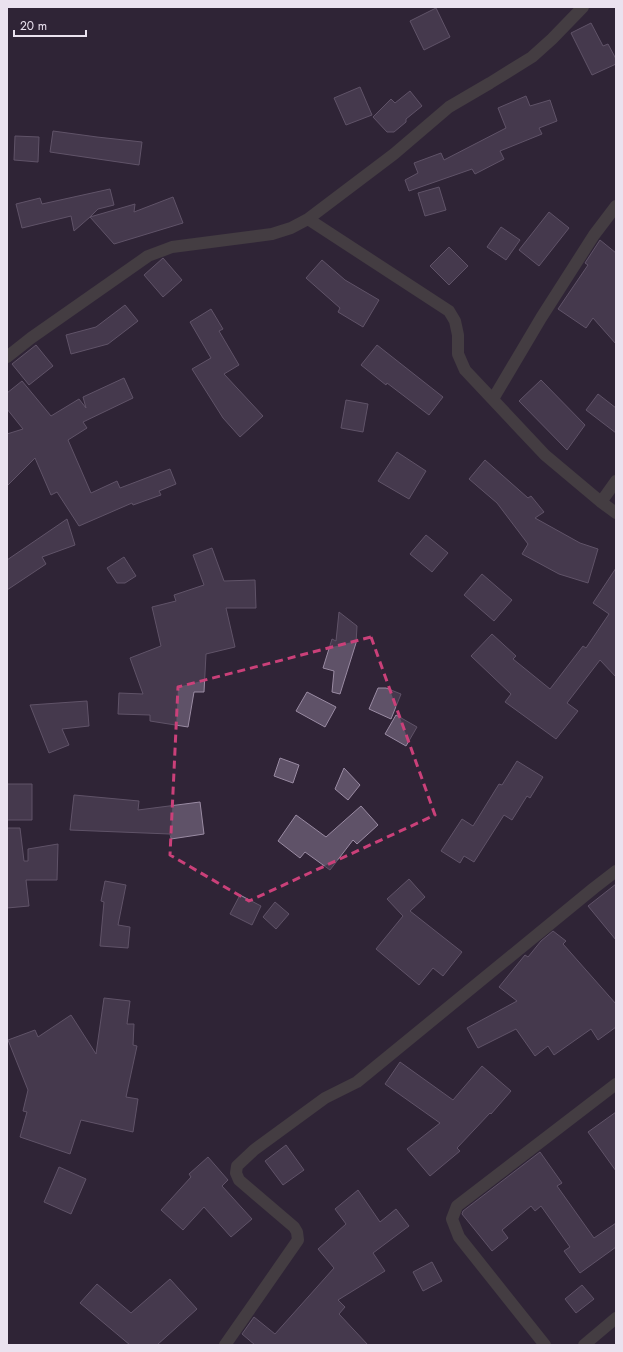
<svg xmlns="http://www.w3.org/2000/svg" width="623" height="1352" font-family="Jost,sans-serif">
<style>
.building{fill:#5f5268;stroke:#9a8ba3}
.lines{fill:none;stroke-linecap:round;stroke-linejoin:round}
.minor{stroke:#5d5b50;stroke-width:12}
.marked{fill:none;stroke:#ca4079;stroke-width:3;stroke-dasharray:8 5;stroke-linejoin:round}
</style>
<rect width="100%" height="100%" fill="#302437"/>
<!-- building -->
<path class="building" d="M 436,8 L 450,37 L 424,50 L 410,21 Z
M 591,23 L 603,46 L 608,44 L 616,59 L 616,64 L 592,75 L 571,33 Z
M 360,87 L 372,115 L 346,125 L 334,98 Z
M 410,91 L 422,106 L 406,119 L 406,122 L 394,132 L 387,132 L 373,117 L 391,99 L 395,103 Z
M 526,96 L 530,106 L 550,100 L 557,121 L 539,128 L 542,134 L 500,151 L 504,159 L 475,174 L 472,169 L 409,191 L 405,180 L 418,173 L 414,163 L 441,153 L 444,160 L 506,128 L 498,108 Z
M 53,131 L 97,137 L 142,142 L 139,165 L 50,152 Z
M 15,136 L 39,137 L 38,162 L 14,160 Z
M 439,187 L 446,210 L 425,216 L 418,193 Z
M 110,189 L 114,205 L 98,209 L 90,217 L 135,204 L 134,212 L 173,197 L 183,223 L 114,244 L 90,217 L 74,231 L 71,216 L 22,228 L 16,204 L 40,198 L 42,204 Z
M 549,212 L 569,228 L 539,266 L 519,250 Z
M 501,227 L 520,240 L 506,260 L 487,247 Z
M 600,240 L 616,253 L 616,344 L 593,318 L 586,328 L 558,309 L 588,265 L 585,263 Z
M 449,247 L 468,266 L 449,285 L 430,266 Z
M 163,258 L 182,280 L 163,297 L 144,275 Z
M 322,260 L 345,280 L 379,300 L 363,327 L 338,312 L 340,308 L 306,278 Z
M 125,305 L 138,321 L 108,344 L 71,354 L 66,335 L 96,327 Z
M 211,309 L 223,329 L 219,331 L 239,365 L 224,374 L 263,416 L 240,437 L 223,418 L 192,369 L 211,358 L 190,322 Z
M 36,345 L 53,366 L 29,385 L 12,364 Z
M 377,345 L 443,397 L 429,415 L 387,383 L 386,385 L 361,365 Z
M 124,378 L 133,398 L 83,422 L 87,428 L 68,440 L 91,493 L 117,481 L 120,488 L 170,469 L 176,484 L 159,491 L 161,495 L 133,505 L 132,503 L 79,526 L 57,492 L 51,495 L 35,458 L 7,486 L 7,434 L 23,429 L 7,409 L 7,393 L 22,381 L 51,416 L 79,399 L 86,408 L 83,397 Z
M 541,380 L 585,425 L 567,450 L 519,401 Z
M 598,394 L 616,408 L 616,433 L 586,410 Z
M 346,400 L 368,404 L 363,432 L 341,428 Z
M 397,452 L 426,471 L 409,499 L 378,481 Z
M 485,460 L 528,498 L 531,496 L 544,512 L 535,518 L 580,543 L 598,549 L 588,583 L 559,574 L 522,554 L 528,544 L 497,503 L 469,479 Z
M 67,519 L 75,545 L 42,557 L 46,564 L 7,590 L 7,560 Z
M 426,535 L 448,553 L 432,572 L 410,554 Z
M 212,548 L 224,581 L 255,580 L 256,608 L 226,608 L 235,647 L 206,654 L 204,692 L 194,692 L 188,727 L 150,721 L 150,715 L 118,714 L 119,693 L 143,694 L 130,658 L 161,646 L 152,607 L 176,601 L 174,595 L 204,585 L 193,555 Z
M 124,557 L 136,576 L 125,583 L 117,583 L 107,568 Z
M 616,568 L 616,677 L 600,660 L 567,703 L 578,711 L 556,739 L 505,702 L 511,694 L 471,656 L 492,634 L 516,656 L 513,659 L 550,689 L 583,646 L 586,648 L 609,614 L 593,603 Z
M 482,574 L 512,600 L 494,621 L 464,595 Z
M 339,612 L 357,626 L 356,643 L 340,694 L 332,692 L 334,671 L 323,668 L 332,639 L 336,641 Z
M 378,688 L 386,688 L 401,694 L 391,719 L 369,709 Z
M 307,692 L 336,707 L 325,727 L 296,711 Z
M 87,701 L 89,726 L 62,729 L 69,745 L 49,753 L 30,705 Z
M 396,715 L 417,727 L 406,746 L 385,734 Z
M 280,758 L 299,765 L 293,783 L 274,776 Z
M 517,761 L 543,777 L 530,798 L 527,796 L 512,820 L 504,815 L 474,862 L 464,856 L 460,863 L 441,851 L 462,819 L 473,826 L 499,784 L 502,785 Z
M 344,768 L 360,785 L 348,800 L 335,789 Z
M 7,784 L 32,784 L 32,820 L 7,820 Z
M 74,795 L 139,801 L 138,810 L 200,802 L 204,834 L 171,839 L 170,834 L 70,830 Z
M 361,806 L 378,825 L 357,844 L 353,840 L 330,870 L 305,852 L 300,858 L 278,841 L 296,815 L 326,837 Z
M 7,828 L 20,828 L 24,861 L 28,861 L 28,849 L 58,844 L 57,880 L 26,880 L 29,906 L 7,908 Z
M 409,879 L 425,897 L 410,911 L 462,952 L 443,976 L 433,968 L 419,985 L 376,949 L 403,916 L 387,899 Z
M 105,881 L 126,885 L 118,925 L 130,927 L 128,948 L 100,946 L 104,902 L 101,901 Z
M 616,884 L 616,940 L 588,906 Z
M 240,895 L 261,906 L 252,925 L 230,914 Z
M 275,902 L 289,914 L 276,929 L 263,917 Z
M 553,931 L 566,941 L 563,944 L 616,1004 L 616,1027 L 598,1040 L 591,1029 L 554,1055 L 548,1046 L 535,1056 L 516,1029 L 478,1048 L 467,1028 L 517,1001 L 499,987 L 525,955 L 528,957 L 541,941 Z
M 104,998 L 130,1001 L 127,1024 L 134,1024 L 133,1045 L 137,1046 L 126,1097 L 138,1099 L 133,1132 L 81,1120 L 70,1154 L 20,1137 L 27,1112 L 23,1111 L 28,1090 L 8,1040 L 35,1030 L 38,1037 L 71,1015 L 96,1054 Z
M 400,1062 L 453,1100 L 482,1066 L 511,1091 L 491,1114 L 490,1113 L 457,1148 L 460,1151 L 430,1176 L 407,1149 L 440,1123 L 385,1084 Z
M 616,1112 L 616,1171 L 588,1132 Z
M 286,1145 L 304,1170 L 283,1185 L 265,1161 Z
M 540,1152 L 562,1183 L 557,1186 L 594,1238 L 616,1223 L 616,1247 L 580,1273 L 564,1251 L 570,1247 L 541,1206 L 535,1211 L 531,1206 L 502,1230 L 508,1238 L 492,1251 L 462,1214 L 463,1211 Z
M 208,1157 L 228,1180 L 222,1186 L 252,1219 L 231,1237 L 204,1207 L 183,1230 L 161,1210 L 191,1177 L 189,1174 Z
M 59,1167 L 86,1179 L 71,1214 L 44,1202 Z
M 358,1190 L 380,1222 L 396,1209 L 409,1226 L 373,1253 L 385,1271 L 338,1300 L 345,1307 L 339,1314 L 368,1345 L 255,1345 L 242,1334 L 254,1317 L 275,1334 L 334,1268 L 318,1249 L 346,1224 L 335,1209 Z
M 432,1262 L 442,1281 L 423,1291 L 413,1272 Z
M 170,1279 L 197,1309 L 157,1345 L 130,1345 L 80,1303 L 97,1284 L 131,1313 Z
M 582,1285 L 594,1299 L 576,1313 L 565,1299 Z"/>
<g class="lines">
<!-- minor -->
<path class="minor" d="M 308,219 L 449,311 L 455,321 L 458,335 L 458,354 L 465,370 L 545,455 L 601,502 L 616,513
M 7,357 L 31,338 L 148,256 L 172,247 L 272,234 L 291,228 L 308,219 L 394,154 L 449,107 L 490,83 L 532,57 L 552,39 L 583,7
M 493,399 L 541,318 L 594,235 L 616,206
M 601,502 L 616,481
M 225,1345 L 298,1240 L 297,1232 L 294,1227 L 239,1180 L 236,1173 L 237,1166 L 254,1150 L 325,1098 L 357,1082 L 594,888 L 616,871
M 545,1345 L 459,1237 L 452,1219 L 457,1206 L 616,1084
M 584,1345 L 616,1318"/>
</g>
<!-- marked area -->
<path d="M0 0H623V1352H0ZM 371,637 L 435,815 L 249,901 L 170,855 L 178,687 Z" fill="#302437" fill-opacity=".55" fill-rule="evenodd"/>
<path class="marked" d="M 371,637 L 435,815 L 249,901 L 170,855 L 178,687 Z"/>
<!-- border -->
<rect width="623" height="1352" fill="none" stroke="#eae2ef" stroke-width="16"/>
<!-- scale -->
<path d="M14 30v6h72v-6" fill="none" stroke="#eae2ef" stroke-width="2"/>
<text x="20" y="30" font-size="12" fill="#eae2ef" stroke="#302437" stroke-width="3" paint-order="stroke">20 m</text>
</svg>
